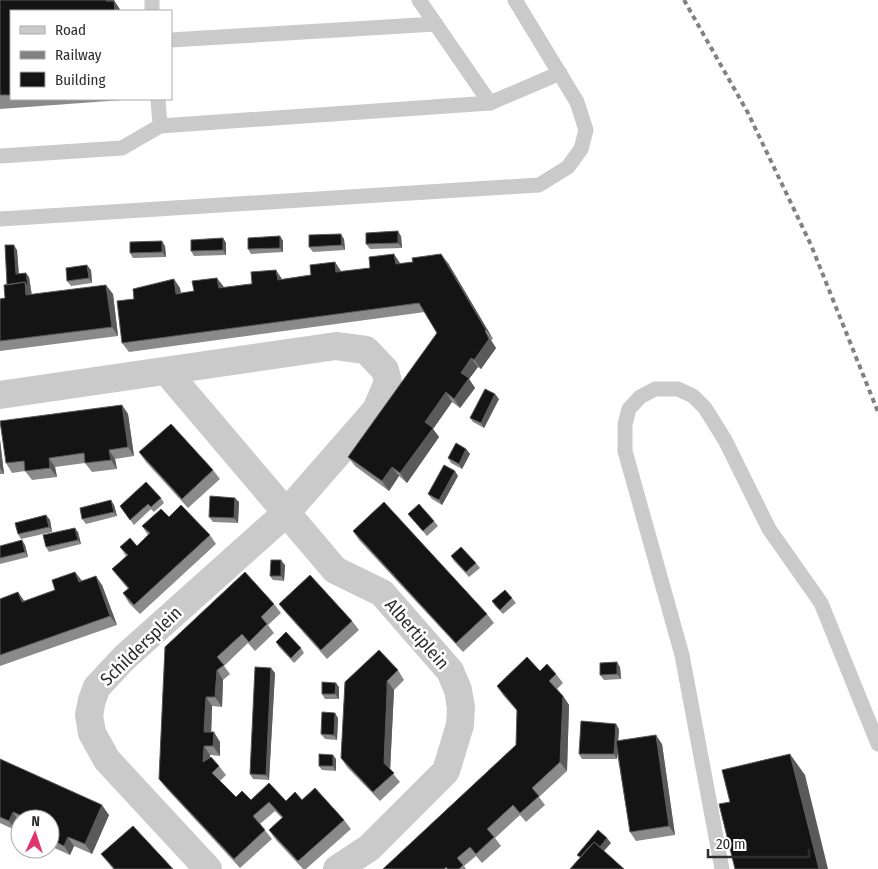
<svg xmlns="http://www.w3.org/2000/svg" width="878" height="869" font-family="'Fira Sans Condensed',sans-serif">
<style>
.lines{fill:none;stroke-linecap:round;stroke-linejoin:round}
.lane{stroke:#cacaca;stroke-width:15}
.street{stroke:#cacaca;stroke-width:28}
.rail{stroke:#828282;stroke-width:4;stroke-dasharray:5 4;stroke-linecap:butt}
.wall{fill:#8a8a8a}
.shaded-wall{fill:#5a5a5a}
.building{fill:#141414;stroke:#5a5a5a}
.labels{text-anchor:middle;stroke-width:5;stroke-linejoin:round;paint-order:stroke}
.street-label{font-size:18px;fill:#2d2d2d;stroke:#fff}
</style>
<rect width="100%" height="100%" fill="#fff"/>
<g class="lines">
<!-- lane -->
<path class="lane" d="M 152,0 L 152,11
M 419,0 L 490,103
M 171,40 L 436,24
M 158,99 L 160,126 L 490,103 L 560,73
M 0,156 L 122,148 L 160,126
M 0,219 L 539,185 L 568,167 L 581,149 L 586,130 L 577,102 L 515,0
M 722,869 L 682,655 L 625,451 L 625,424 L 629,409 L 640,397 L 655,389 L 678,389 L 693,396 L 705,408 L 725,440 L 769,529 L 821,603 L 878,744"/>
<!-- street -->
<path class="street" d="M 167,372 L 335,570 L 382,593 L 450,671 L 458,690 L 461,708 L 460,725 L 446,771 L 369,848 L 337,869
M 0,395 L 336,346 L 366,350 L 385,370 L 388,382 L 376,410 L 286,513 L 124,658 L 97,687 L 92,700 L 89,715 L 92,733 L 107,760 L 208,869"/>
<!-- rail -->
<path class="rail" d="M 684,0 L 748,113 L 811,245 L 878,412"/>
</g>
<!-- wall -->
<path class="wall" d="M 0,0 L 11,11 L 11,99 L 122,99 L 122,100 L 0,109 Z
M 280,236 L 283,241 L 283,252 L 251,254 L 248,249 Z
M 401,236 L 402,248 L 370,249 L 366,244 Z
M 223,238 L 226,243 L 226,255 L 194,256 L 191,251 Z
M 344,239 L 345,250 L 313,252 L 309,247 Z
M 165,246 L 166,257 L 133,258 L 130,253 Z
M 17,250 L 19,274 L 29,277 L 32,295 L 113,294 L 118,336 L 0,351 L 0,299 L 5,298 L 7,285 Z
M 448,263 L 493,339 L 491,340 L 496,348 L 481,369 L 478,367 L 469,379 L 475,388 L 460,408 L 452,402 L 433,429 L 439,437 L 407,483 L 399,476 L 389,491 L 355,466 L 348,457 L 437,333 L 425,312 L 129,352 L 122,343 L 134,299 L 180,288 L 181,293 L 341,271 L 342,272 L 400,264 Z
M 91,270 L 92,283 L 71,286 L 67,281 Z
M 499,399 L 484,428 L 473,422 L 470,418 Z
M 122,405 L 128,414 L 134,456 L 115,459 L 117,469 L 92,472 L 85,463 L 55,467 L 57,477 L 32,480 L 25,471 L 12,473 L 6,463 Z
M 0,440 L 4,474 L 0,474 Z
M 466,449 L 470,454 L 462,469 L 451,463 L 448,458 Z
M 139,452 L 213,470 L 220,479 L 188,508 L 146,462 Z
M 458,476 L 442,505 L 432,499 L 428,494 Z
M 161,498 L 164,503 L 154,512 L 151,509 L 134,525 L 120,506 Z
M 239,502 L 238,523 L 213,522 L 209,517 Z
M 114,505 L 117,516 L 86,524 L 82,519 Z
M 408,514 L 434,521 L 438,526 L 427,536 Z
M 46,515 L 50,520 L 52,532 L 21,539 L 18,534 Z
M 169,517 L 210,535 L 216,544 L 140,614 L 129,603 L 123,593 L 128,589 L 119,578 L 112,569 L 126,556 L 120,547 L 137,546 L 148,535 L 142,526 Z
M 353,531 L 487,614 L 494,623 L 463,652 L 359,540 Z
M 78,532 L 81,544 L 49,552 L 46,547 Z
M 25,545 L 28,557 L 0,564 L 0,546 Z
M 451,556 L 476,563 L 480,568 L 469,577 L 454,561 Z
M 285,565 L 284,581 L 273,580 L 270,576 Z
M 75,572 L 82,581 L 102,585 L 117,625 L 0,666 L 0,599 L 24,601 L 55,590 Z
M 512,598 L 516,603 L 503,614 L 495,606 L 492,601 Z
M 274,604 L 281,613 L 268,625 L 274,633 L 255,651 L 248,643 L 224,666 L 230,674 L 223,680 L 222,707 L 212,706 L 211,732 L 220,742 L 220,756 L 210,755 L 210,758 L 219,766 L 226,775 L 220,781 L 236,797 L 251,800 L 286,801 L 302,800 L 344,820 L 351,829 L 306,869 L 303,869 L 276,840 L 269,830 L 282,818 L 275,811 L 260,824 L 272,839 L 240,868 L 166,788 L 159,779 L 165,647 Z
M 279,604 L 352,621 L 359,630 L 327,659 L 286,613 Z
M 276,642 L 301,648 L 304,653 L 294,663 L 279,647 Z
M 620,667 L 621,679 L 604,680 L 600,675 Z
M 398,670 L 404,680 L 394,690 L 390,770 L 400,782 L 380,801 L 347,767 L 341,758 L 345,682 Z
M 540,671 L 556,674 L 563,683 L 557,689 L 563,696 L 569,705 L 567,771 L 539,797 L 545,805 L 526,822 L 520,815 L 495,838 L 501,846 L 482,863 L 476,856 L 464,866 L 466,869 L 383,869 L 516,745 L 517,711 L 503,695 L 497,686 Z
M 275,673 L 269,780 L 253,779 L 250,774 Z
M 339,687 L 339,699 L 325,699 L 322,694 Z
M 338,718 L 337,740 L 325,739 L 321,734 Z
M 619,729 L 618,741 L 662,744 L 675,835 L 636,841 L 630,832 L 617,753 L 617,759 L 582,759 L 579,754 Z
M 0,759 L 109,815 L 92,854 L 74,846 L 70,855 L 50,846 L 50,819 L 20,819 L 20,821 L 19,821 L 15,830 L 0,823 Z
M 336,759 L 336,771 L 322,770 L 319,766 Z
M 101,854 L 173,869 L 113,869 Z"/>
<!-- shaded-wall -->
<path class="shaded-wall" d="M 106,0 L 114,0 L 121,11 L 115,11 L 106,1 Z
M 398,231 L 401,236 L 402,248 L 398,243 Z
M 341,234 L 344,239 L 345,250 L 342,245 Z
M 280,236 L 283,241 L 283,252 L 280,248 Z
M 223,238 L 226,243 L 226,255 L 223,250 Z
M 162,241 L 165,246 L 166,257 L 162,252 Z
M 14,245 L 17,250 L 19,279 L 16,274 Z
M 394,254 L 400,263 L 403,273 L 396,264 Z
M 441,254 L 448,263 L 493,339 L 486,330 Z
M 335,262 L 341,271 L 343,281 L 336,272 Z
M 87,265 L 91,270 L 92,283 L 89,278 Z
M 276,270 L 282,279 L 284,289 L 278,280 Z
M 26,273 L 29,277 L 33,305 L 26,295 L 25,282 Z
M 217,278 L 224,287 L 219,288 Z
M 174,279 L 180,288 L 182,303 L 176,294 Z
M 106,285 L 113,294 L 118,336 L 112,327 Z
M 485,331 L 496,348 L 481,369 L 474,360 Z
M 471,358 L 478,367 L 469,379 L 475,388 L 460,408 L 454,399 L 461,373 Z
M 446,392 L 452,402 L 433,429 L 439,437 L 407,483 L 400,473 L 425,422 Z
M 495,394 L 499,399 L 484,428 L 481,423 Z
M 122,405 L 128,414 L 134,456 L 128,447 Z
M 0,440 L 4,474 L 0,468 Z
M 466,449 L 470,454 L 462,469 L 459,464 Z
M 109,450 L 115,459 L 117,469 L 111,460 Z
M 49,458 L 55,467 L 57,477 L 50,468 Z
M 392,467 L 399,476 L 389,491 L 382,481 Z
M 455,471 L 458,476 L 442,505 L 439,500 Z
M 235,498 L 239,502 L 238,523 L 234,518 Z
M 111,500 L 114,505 L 117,516 L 114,512 Z
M 46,515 L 50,520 L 52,532 L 49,527 Z
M 75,528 L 78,532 L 81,544 L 78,540 Z
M 22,540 L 25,545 L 28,557 L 25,552 Z
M 281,560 L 285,565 L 284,581 L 281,576 Z
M 75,572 L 82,581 L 79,582 Z
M 96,576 L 102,585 L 117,625 L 110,616 Z
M 18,592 L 25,602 L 22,602 Z
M 617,662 L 620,667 L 621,679 L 617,674 Z
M 271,668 L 275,673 L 269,780 L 266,775 Z
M 217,670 L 223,680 L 222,707 L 215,697 Z
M 387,681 L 394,690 L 390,772 L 384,763 Z
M 336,683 L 339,687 L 339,699 L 335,694 Z
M 563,696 L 569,705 L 567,771 L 560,762 Z
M 206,697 L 212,706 L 211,741 L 204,732 Z
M 335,713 L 338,718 L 337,740 L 334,735 Z
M 616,724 L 619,729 L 617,759 L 614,754 Z
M 214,732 L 220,742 L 220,756 L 213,746 Z
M 656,735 L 662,744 L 675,835 L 669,826 Z
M 204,746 L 210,755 L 210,771 L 203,762 Z
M 790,754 L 805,775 L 828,869 L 819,869 Z
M 333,755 L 336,759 L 336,771 L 333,766 Z
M 102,805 L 109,815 L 92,854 L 85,844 Z
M 13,812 L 19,821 L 15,830 L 9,821 Z
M 68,837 L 74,846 L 70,855 L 64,846 Z
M 607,838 L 611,843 L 590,867 L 587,863 Z"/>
<!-- building -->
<path class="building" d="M 0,0 L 106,0 L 106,1 L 114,1 L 115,11 L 11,11 L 11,95 L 0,95 Z
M 398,231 L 398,243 L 366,244 L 366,233 Z
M 341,234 L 342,245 L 309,247 L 309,235 Z
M 280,236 L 280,248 L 248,249 L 248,238 Z
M 223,238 L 223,250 L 191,251 L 191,240 Z
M 162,241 L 162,252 L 130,253 L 130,242 Z
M 5,245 L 14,245 L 16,274 L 26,273 L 28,286 L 25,282 L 7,285 Z
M 394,254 L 396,264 L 413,262 L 412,258 L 441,254 L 486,330 L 485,331 L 489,339 L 474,360 L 471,358 L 461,373 L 469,378 L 454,399 L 446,392 L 425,422 L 433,428 L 400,473 L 392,467 L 382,481 L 348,457 L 437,333 L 419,303 L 122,343 L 117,301 L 134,299 L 133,289 L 174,279 L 176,294 L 194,291 L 192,281 L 217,278 L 219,288 L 252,284 L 251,272 L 276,270 L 278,280 L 311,275 L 310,265 L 335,262 L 336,272 L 370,268 L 369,257 Z
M 87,265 L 89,278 L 67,281 L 66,268 Z
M 25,282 L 26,295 L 106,285 L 112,327 L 0,341 L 0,299 L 5,298 L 4,285 Z
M 485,389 L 495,394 L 481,423 L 470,418 Z
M 122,405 L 128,447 L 109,450 L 111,460 L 85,463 L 84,453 L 49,458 L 50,468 L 25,471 L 24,461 L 6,463 L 0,421 Z
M 171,424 L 213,470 L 182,499 L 139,452 Z
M 456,443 L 466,449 L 459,464 L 448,458 Z
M 444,465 L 455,471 L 439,500 L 428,494 Z
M 146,482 L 161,498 L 151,507 L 148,504 L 130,520 L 120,506 Z
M 210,496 L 235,498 L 234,518 L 209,517 Z
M 111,500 L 114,512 L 82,519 L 80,508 Z
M 384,502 L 487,614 L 456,643 L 353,531 Z
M 419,504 L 434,521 L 423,531 L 408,514 Z
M 181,505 L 210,535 L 134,605 L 123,593 L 129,588 L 112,569 L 128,555 L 120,547 L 130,538 L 137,546 L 150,533 L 142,526 L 161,509 L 169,517 Z
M 46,515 L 49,527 L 18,534 L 15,523 Z
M 75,528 L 78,540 L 46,547 L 43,535 Z
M 22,540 L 25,552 L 0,558 L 0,546 Z
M 461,547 L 476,563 L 466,572 L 451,556 Z
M 271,560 L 281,560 L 281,576 L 270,576 Z
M 75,572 L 79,582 L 96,576 L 110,616 L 0,655 L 0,599 L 18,592 L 22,602 L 55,590 L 52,580 Z
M 245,572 L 274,604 L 261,617 L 267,624 L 249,642 L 242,634 L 217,657 L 224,665 L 217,670 L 215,697 L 206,697 L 204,732 L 214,732 L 213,746 L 204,746 L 203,762 L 211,757 L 219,766 L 212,773 L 236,797 L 242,791 L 251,800 L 269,783 L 286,801 L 295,792 L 302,800 L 315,788 L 344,820 L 298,861 L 269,830 L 283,817 L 269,802 L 253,816 L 265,830 L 234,859 L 159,779 L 165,647 Z
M 310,575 L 352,621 L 321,650 L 279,604 Z
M 505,590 L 512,598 L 500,610 L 492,601 Z
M 286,632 L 301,648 L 291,658 L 276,642 Z
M 379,650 L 398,670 L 387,681 L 387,692 L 384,763 L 394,773 L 373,792 L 341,758 L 345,682 Z
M 527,657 L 540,671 L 547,664 L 556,674 L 549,681 L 563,696 L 560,762 L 532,788 L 539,796 L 520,813 L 513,805 L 487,829 L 494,837 L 476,854 L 470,847 L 457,858 L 463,865 L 459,869 L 448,869 L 446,867 L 444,869 L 383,869 L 516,745 L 517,710 L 497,686 Z
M 617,662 L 617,674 L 600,675 L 600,663 Z
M 255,667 L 271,668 L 266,775 L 250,774 Z
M 322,682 L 336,683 L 335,694 L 322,694 Z
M 322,712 L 335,713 L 334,735 L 321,734 Z
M 581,721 L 616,724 L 614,754 L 579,754 Z
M 656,735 L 669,826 L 630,832 L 616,741 Z
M 319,754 L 333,755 L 333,766 L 319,766 Z
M 790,754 L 819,869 L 735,869 L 719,804 L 730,802 L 722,770 Z
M 0,759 L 102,805 L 85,844 L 68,837 L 64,846 L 50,839 L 50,819 L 29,819 L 13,812 L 9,821 L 0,817 Z
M 133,826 L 173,869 L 113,869 L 114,868 L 101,854 Z
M 598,830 L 607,838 L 600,847 L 594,842 L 580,857 L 577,855 Z
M 594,842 L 624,869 L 570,869 Z"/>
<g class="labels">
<!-- street labels -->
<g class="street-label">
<text transform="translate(417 634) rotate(49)" y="6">Albertiplein</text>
<text transform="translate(141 646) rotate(-44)" y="6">Schildersplein</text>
</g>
</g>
<!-- legend -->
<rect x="10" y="10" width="162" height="90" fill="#ffffff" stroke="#ababab"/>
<rect x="20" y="26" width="25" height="8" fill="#cacaca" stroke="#ababab"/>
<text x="55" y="35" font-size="15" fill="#2d2d2d">Road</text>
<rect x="20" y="51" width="25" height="8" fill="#828282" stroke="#ababab"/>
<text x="55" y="60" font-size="15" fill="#2d2d2d">Railway</text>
<rect x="20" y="72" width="25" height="15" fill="#141414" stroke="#ababab"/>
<text x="55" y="85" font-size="15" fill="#2d2d2d">Building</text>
<!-- north arrow -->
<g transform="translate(35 834) rotate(3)"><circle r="24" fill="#ffffff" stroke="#ababab"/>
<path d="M0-4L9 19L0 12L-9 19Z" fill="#e1336c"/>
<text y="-8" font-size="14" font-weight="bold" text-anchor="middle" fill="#2d2d2d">N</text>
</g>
<!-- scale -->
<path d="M708 849v8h101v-8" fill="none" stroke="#2d2d2d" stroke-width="2.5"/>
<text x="716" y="849" font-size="15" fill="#2d2d2d" stroke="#ffffff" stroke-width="4" paint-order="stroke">20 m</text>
</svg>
